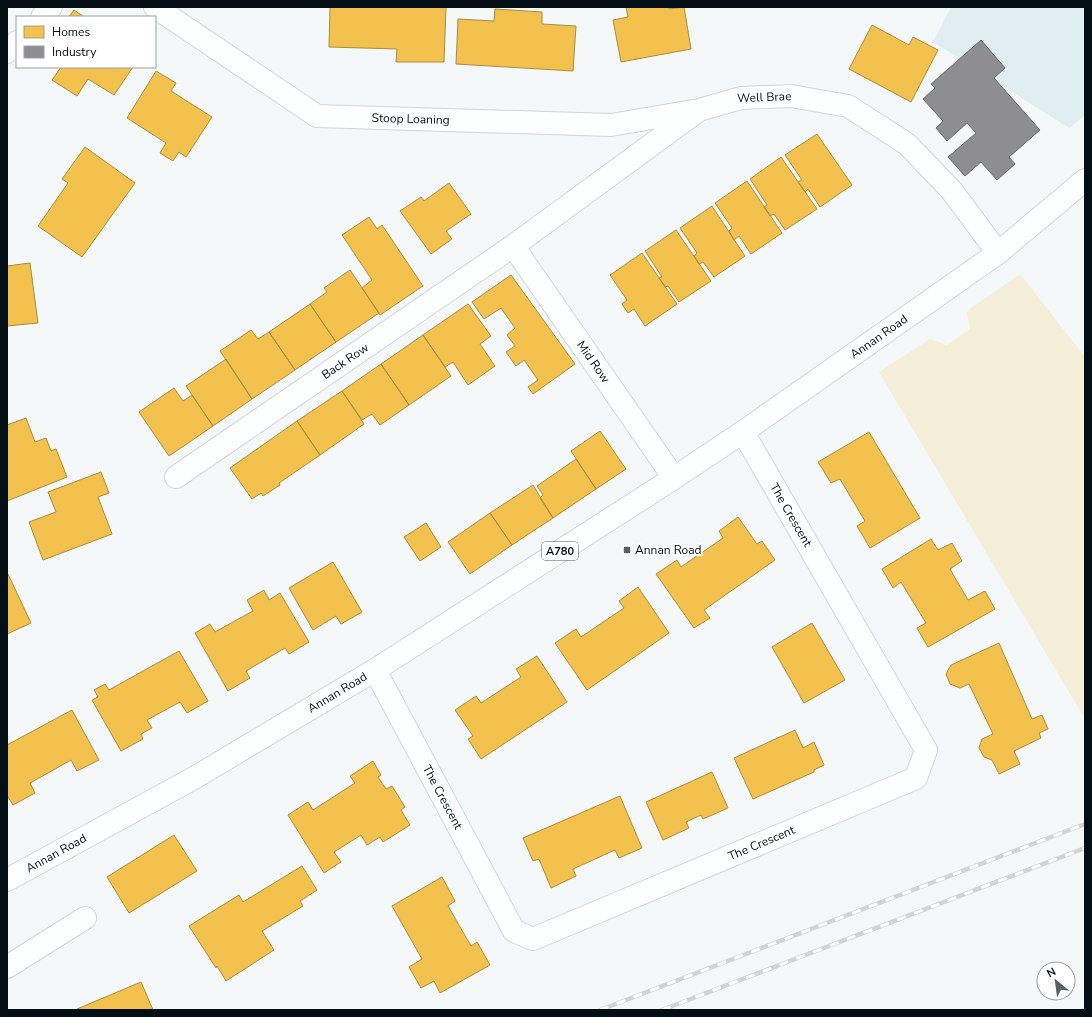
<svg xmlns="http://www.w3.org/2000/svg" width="1092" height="1017" font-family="'Nunito Sans',sans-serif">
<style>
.built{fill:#e0edf1}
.green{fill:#f5eed9}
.homes{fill:#f2c14e;stroke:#aa8c3d}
.industry{fill:#8d8d92;stroke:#64676c}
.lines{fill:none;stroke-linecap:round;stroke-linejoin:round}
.minor-casing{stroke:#ced7da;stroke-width:24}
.major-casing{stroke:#ced7da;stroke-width:24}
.minor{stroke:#fdfefe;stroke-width:22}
.major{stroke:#fdfefe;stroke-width:22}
.rail-casing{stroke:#d2d3d4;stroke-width:4.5}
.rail{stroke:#fff;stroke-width:3;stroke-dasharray:9;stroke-linecap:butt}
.poi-dot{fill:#576164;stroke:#fff;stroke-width:1.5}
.labels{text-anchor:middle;stroke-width:4;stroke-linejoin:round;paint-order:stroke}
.shield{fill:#fff;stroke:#4f575a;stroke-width:1}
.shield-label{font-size:11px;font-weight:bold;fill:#030f14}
.street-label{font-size:12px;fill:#030f14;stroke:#fff}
.poi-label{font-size:12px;fill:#030f14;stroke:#fff;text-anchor:start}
</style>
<rect width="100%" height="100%" fill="#f4f8f9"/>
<!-- built -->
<path class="built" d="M 951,7 L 1085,7 L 1085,115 L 1069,128 L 933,42 Z"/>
<!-- green -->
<path class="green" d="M 1020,274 L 1085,357 L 1085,719 L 879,372 L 930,339 L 947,345 L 970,329 L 967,313 L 971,308 Z"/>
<!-- homes -->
<path class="homes" d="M 330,7 L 446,7 L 444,62 L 396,62 L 397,49 L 329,47 Z
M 626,7 L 668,7 L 669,9 L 684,7 L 691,49 L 621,62 L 613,20 L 628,17 Z
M 495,9 L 542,12 L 542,24 L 576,26 L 573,71 L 456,64 L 458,19 L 494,21 Z
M 74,10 L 84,17 L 69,17 Z
M 872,25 L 909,45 L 913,37 L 938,50 L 911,102 L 849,69 Z
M 61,67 L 133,67 L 114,95 L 88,79 L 77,96 L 52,80 Z
M 156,71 L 176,83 L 171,91 L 212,117 L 186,157 L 179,152 L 173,161 L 160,153 L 166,143 L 127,118 Z
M 817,134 L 852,185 L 820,207 L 808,189 L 805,192 L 798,182 L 802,180 L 785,155 Z
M 85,147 L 135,183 L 82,257 L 38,226 L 68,183 L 62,179 Z
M 781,157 L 817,209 L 785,230 L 774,214 L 770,216 L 764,207 L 767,205 L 750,179 Z
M 747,181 L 782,233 L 751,254 L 739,236 L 734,240 L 729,231 L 732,228 L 715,203 Z
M 449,183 L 471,214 L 446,231 L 452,239 L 431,254 L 400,211 L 421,197 L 424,201 Z
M 712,206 L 745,256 L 714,277 L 703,262 L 699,264 L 694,256 L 697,253 L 680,228 Z
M 369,217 L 377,229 L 382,225 L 423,286 L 380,315 L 362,288 L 372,280 L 342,235 Z
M 676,230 L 711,281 L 679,302 L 668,286 L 665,287 L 659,278 L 662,277 L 645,251 Z
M 642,253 L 677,304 L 645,326 L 634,309 L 628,313 L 622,304 L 627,300 L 610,275 Z
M 30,263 L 38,323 L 7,326 L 7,266 Z
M 350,270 L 379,313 L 336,342 L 310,304 L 327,292 L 324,288 Z
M 511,275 L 575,364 L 533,394 L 528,387 L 538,380 L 524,360 L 516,366 L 506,352 L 515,346 L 507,335 L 515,328 L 501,308 L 484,319 L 472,302 Z
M 310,304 L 336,342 L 295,370 L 269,332 Z
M 468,304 L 491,336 L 480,344 L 495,366 L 468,385 L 453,362 L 445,367 L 423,335 Z
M 251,330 L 258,339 L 269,332 L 295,370 L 252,399 L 220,351 Z
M 423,335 L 451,376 L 409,405 L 381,364 Z
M 226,359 L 252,399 L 213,426 L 186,386 Z
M 381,364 L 409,405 L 380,425 L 372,414 L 362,420 L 342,391 Z
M 174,388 L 183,401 L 192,395 L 213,426 L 169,456 L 139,412 Z
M 342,391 L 364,424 L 320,455 L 297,421 Z
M 26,418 L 35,442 L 46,438 L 51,451 L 56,449 L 67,477 L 7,501 L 7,425 Z
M 297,421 L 320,455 L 279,483 L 280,485 L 263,496 L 261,493 L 252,499 L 230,468 Z
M 600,431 L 626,469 L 596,489 L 571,451 Z
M 869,432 L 920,518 L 870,548 L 857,526 L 865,521 L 840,479 L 831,483 L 818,462 Z
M 576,459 L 596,489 L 553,518 L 540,498 L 543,495 L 537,486 Z
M 101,472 L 109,493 L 98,497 L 112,534 L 43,560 L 29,522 L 56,512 L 48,492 Z
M 533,485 L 553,518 L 512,545 L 490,513 Z
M 490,513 L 512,545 L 470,574 L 448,542 Z
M 738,517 L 757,544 L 762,541 L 775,560 L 704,610 L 710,618 L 694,628 L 656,574 L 677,560 L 681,567 L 723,538 L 719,531 Z
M 426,523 L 441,547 L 420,561 L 404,537 Z
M 931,539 L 938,550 L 952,543 L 962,561 L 950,569 L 968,600 L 985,591 L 995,609 L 928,647 L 917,628 L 926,623 L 901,582 L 893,588 L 882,569 Z
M 333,562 L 362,612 L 341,624 L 336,616 L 313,630 L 289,588 Z
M 7,574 L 8,574 L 31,623 L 7,634 Z
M 638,587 L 669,633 L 587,690 L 555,643 L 576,629 L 581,637 L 624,608 L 619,601 Z
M 264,590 L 269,600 L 280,593 L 309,642 L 289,654 L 285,648 L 246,671 L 250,678 L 228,691 L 195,633 L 210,624 L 215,632 L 253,611 L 247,600 Z
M 812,623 L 845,680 L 804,703 L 772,647 Z
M 999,643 L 1032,719 L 1042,715 L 1048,729 L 1039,733 L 1041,738 L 1014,751 L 1020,764 L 999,774 L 992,760 L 984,757 L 979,748 L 982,739 L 993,734 L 969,684 L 960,688 L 950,684 L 946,674 L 951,665 Z
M 179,651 L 208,701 L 187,713 L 180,702 L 147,720 L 152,728 L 141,734 L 143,739 L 121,751 L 92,700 L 98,697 L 94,690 L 105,684 L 109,690 Z
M 537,656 L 567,702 L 481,759 L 468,739 L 473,736 L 455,710 L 476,696 L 481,703 L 521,677 L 516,669 Z
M 72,710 L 99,760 L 77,771 L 71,760 L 30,783 L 35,793 L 13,805 L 7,795 L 7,745 Z
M 795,730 L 803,748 L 814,742 L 824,765 L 814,770 L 814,772 L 753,799 L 734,758 Z
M 373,761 L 381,775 L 378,777 L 386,789 L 392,786 L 405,807 L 401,810 L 410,825 L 383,842 L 380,837 L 367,845 L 361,835 L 334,852 L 341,862 L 324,873 L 288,815 L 308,802 L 313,810 L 355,783 L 350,776 Z
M 712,772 L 728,808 L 703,819 L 701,815 L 686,822 L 689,828 L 663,840 L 646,802 Z
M 620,796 L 642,848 L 619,858 L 615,850 L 573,869 L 576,876 L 551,888 L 539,859 L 533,861 L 523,838 Z
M 174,835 L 197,871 L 129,913 L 107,877 Z
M 302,866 L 317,890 L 300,901 L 303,906 L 262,931 L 274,950 L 226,981 L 217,966 L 216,968 L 189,926 L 239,895 L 243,902 Z
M 442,877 L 455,901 L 448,906 L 471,946 L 477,942 L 490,965 L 440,993 L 434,981 L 421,988 L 409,967 L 422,959 L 392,906 Z
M 141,982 L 153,1010 L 77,1010 L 77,1009 Z"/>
<!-- industry -->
<path class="industry" d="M 981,40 L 1005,68 L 994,78 L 1040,130 L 1009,157 L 1015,164 L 997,180 L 981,162 L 965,176 L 948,157 L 976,133 L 967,123 L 947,141 L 936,128 L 943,121 L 923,99 L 935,88 L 931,84 Z"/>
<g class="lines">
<defs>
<g id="minor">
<path id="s1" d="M 155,7 L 317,116 L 611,125 L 693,111"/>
<path d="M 42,17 L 51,7"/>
<path d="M 7,52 L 17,42"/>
<path id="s2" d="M 513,246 L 674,478"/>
<path id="s3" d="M 176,477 L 513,246 L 699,110 L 741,98 L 791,96 L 848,106 L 907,144 L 952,191 L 998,253"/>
<path id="s4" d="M 375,670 L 514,931 L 533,939 L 916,778 L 926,750 L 743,432"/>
<path d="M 7,967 L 85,918"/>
</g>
<g id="major">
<path id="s5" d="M 7,880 L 194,778 L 375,670 L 674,478 L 743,432 L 998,253 L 1085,180"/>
</g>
</defs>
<!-- minor casing -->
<use href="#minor" class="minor-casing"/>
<!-- major casing -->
<use href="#major" class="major-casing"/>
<!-- minor -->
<use href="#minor" class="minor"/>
<!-- major -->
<use href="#major" class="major"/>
<defs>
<path id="rail" d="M 600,1010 L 1085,824
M 662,1010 L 1085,848"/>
</defs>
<!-- rail casing -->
<use href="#rail" class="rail-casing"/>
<!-- rail -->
<use href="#rail" class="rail"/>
</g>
<!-- markers -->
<rect class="poi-dot" x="623" y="546" width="8" height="8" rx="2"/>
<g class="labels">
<!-- shield labels -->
<rect class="shield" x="542" y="542" width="36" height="18" rx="3"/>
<g class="shield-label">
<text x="560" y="555">A780</text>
</g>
<!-- street labels -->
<g class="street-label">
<text dy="4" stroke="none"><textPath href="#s3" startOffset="706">Well Brae</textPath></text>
<text dy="4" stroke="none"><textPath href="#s1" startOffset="289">Stoop Loaning</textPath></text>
<text dy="4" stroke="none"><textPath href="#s5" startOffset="1028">Annan Road</textPath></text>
<text dy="4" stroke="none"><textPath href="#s3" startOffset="205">Back Row</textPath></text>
<text dy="4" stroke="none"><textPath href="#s2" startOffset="141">Mid Row</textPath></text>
<text transform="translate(791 515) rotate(60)" y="4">The Crescent</text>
<text dy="4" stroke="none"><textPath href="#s5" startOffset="380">Annan Road</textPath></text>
<text dy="4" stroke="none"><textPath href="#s4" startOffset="144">The Crescent</textPath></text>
<text dy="4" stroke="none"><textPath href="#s4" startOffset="564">The Crescent</textPath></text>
<text dy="4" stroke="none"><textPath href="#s5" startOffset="56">Annan Road</textPath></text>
</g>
<!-- poi labels -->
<g class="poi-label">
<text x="635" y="554">Annan Road</text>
</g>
</g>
<!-- border -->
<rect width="1092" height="1017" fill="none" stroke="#030f14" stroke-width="16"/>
<!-- legend -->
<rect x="16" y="16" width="140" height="52" fill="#ffffff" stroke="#9a9fa1"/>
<rect x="24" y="26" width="20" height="12" fill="#f2c14e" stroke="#9a9fa1"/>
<text x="52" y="36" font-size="12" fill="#030f14">Homes</text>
<rect x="24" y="46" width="20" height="12" fill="#8d8d92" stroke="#9a9fa1"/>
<text x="52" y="56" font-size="12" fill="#030f14">Industry</text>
<!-- north arrow -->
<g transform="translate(1056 981) rotate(331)"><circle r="19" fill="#ffffff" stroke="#9a9fa1"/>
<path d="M0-3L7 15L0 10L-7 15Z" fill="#576164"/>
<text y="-6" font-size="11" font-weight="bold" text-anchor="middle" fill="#030f14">N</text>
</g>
</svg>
